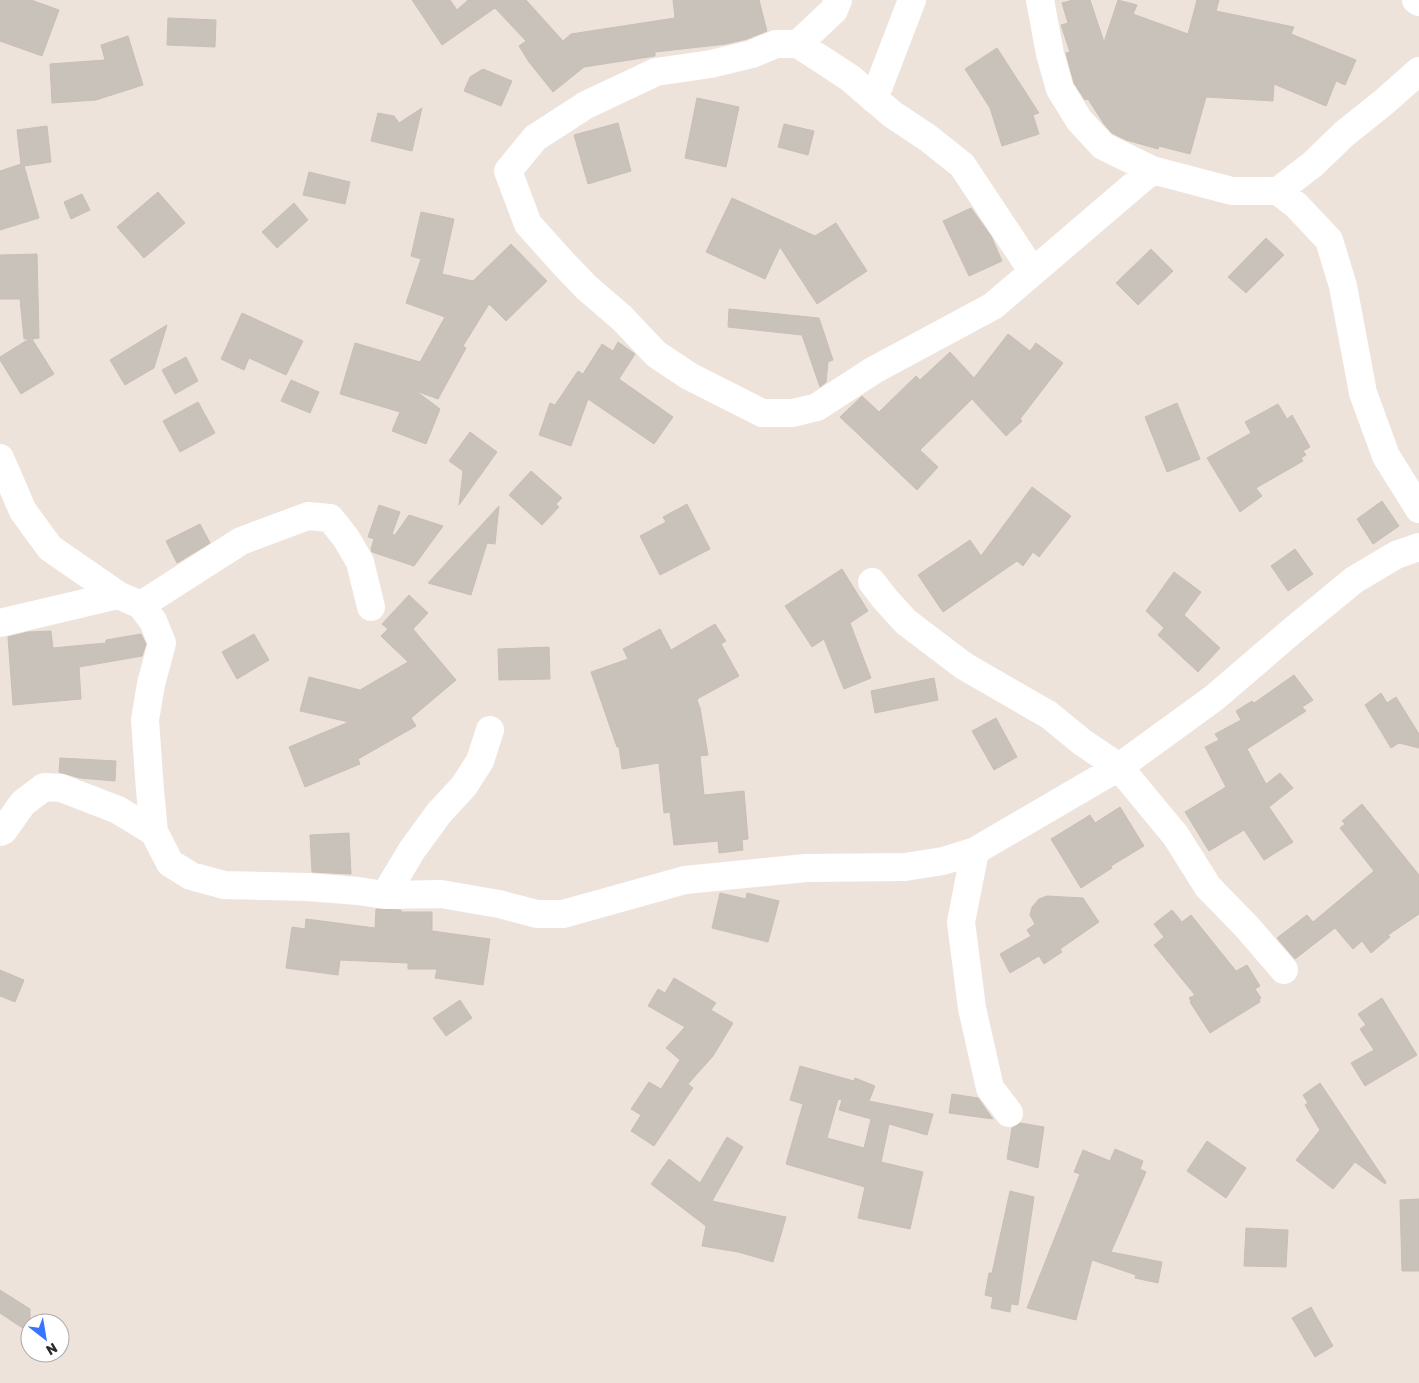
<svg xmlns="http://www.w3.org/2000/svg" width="1419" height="1383" font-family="Rubik,sans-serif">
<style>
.building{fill:#c8c2ba;stroke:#c9bfb5;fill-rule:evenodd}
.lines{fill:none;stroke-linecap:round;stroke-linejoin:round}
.minor{stroke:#fff;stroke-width:28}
</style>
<rect width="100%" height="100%" fill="#eee3db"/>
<!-- building -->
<path class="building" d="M 0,0 L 31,0 L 59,10 L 42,56 L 0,41 Z
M 412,0 L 450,0 L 457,10 L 468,0 L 526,0 L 563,41 L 571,34 L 675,18 L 673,0 L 759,0 L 767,31 L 747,39 L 726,44 L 655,52 L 655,56 L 584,67 L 553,92 L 529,62 L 519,46 L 526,41 L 495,8 L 442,45 Z
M 1073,0 L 1090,0 L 1104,42 L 1118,0 L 1137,5 L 1133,14 L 1188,34 L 1197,0 L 1219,0 L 1216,11 L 1294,27 L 1291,34 L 1356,60 L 1345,85 L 1336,81 L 1326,106 L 1274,84 L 1273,101 L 1206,97 L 1190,154 L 1159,146 L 1158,149 L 1126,140 L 1112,133 L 1104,124 L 1088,99 L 1085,100 L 1074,83 L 1066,53 L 1070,52 L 1061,25 L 1068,23 L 1062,3 Z
M 168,18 L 216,20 L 215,47 L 167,45 Z
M 128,36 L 143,85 L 96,100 L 52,103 L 50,64 L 105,60 L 101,45 Z
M 997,48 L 1039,113 L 1033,115 L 1039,134 L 1002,146 L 990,108 L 965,69 Z
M 483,69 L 512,81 L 501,106 L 464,91 L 470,77 Z
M 697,98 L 739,107 L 726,167 L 685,158 Z
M 422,108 L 412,151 L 371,141 L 378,113 L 394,116 L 399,123 Z
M 618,123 L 631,171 L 588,184 L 574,135 Z
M 784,124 L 814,131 L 808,155 L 778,147 Z
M 47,126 L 51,162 L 24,166 L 39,218 L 0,230 L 0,171 L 21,164 L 17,130 Z
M 309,172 L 350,182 L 345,204 L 303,195 Z
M 158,192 L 185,223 L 144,258 L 117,227 Z
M 82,194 L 90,210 L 71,219 L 64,202 Z
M 732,198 L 815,236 L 836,223 L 867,271 L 817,304 L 780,247 L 765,279 L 706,252 Z
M 294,203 L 308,220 L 277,248 L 262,232 Z
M 971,208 L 991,236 L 1002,261 L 969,276 L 943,221 Z
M 421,212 L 454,219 L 442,274 L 473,281 L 511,244 L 547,281 L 506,321 L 489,304 L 463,346 L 466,348 L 438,399 L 416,391 L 440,409 L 426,444 L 392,431 L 400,412 L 340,394 L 355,343 L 420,362 L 445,317 L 406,303 L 421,259 L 411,256 Z
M 1266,238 L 1284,255 L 1246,293 L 1228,277 Z
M 1151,249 L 1173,271 L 1138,305 L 1116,283 Z
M 37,254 L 39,338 L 32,339 L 54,374 L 21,394 L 0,360 L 0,357 L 29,339 L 24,339 L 20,299 L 0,299 L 0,255 Z
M 729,309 L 819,318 L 833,360 L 828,362 L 826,382 L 820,387 L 802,335 L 728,327 Z
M 242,313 L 303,341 L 286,375 L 249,358 L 244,370 L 221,359 Z
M 167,325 L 154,368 L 125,385 L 110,360 Z
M 1008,334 L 1030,351 L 1036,343 L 1063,363 L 1020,419 L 1022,421 L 1006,436 L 972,399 L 920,450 L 938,467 L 917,490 L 840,417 L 862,396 L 879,412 L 916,376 L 920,380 L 950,352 L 974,378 Z
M 618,342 L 635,354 L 619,379 L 673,417 L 654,444 L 588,399 L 571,446 L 539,435 L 550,403 L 555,405 L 578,371 L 583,374 L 602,344 L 613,351 Z
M 186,357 L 198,381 L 175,394 L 162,370 Z
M 291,380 L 319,392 L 310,413 L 281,401 Z
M 198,402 L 215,433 L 180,452 L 163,421 Z
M 1177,403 L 1200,459 L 1167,472 L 1145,417 Z
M 1278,404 L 1287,419 L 1292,415 L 1310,447 L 1303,451 L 1306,455 L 1301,458 L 1303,461 L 1256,488 L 1262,496 L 1240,512 L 1207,458 L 1251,433 L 1245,422 Z
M 470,432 L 497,452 L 459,505 L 463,471 L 449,461 Z
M 531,471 L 562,498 L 556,504 L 559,507 L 542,525 L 509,495 Z
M 1032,487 L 1071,516 L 1039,557 L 1033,552 L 1023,566 L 1017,561 L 943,612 L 918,575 L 970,540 L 981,556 Z
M 1382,501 L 1399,526 L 1373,544 L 1357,519 Z
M 687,504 L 710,549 L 660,575 L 640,536 L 666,522 L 663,517 Z
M 379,505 L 400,512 L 392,534 L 395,535 L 409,515 L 443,526 L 414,566 L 372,552 L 371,549 L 374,539 L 368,537 Z
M 499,506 L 495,544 L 487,543 L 471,595 L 428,583 Z
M 200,524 L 210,543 L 177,563 L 166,541 Z
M 1295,549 L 1313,574 L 1288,591 L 1271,566 Z
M 842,569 L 868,611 L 850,623 L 871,678 L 844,689 L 824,639 L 812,647 L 785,606 Z
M 1174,572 L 1201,592 L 1184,615 L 1220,648 L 1198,672 L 1158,635 L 1164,628 L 1146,611 Z
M 409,595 L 428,613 L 413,629 L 456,680 L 411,718 L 416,726 L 358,759 L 360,764 L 305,787 L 289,747 L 349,722 L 300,711 L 309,677 L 360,690 L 408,662 L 381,636 L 388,629 L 382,624 Z
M 715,624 L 726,641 L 721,644 L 739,676 L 699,698 L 697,700 L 700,708 L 708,755 L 700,756 L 704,795 L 744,791 L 748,839 L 742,840 L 743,850 L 719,853 L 718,841 L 674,845 L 670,812 L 664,813 L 659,763 L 622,769 L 619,747 L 617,747 L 591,672 L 628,659 L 623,649 L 660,629 L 671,650 Z
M 51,631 L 53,648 L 106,643 L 106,640 L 141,634 L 146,644 L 142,656 L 79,667 L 81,699 L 13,705 L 8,637 L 28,632 Z
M 254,634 L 269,660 L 237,679 L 222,652 Z
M 549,647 L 550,679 L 499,680 L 498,649 Z
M 1294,675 L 1313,700 L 1302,707 L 1306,711 L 1247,749 L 1266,784 L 1280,773 L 1293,788 L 1269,807 L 1293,842 L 1264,860 L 1244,830 L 1209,851 L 1185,812 L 1226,787 L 1205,747 L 1219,740 L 1215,734 L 1241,720 L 1236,711 L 1252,701 L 1254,703 Z
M 934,678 L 938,700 L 875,713 L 871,691 Z
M 1381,693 L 1387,703 L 1396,697 L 1419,734 L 1419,748 L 1399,743 L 1391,748 L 1365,705 Z
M 996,718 L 1017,757 L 994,770 L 972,731 Z
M 60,758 L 116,761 L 115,781 L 80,778 L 59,772 Z
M 1362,804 L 1419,875 L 1419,914 L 1388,935 L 1390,937 L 1371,953 L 1362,941 L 1353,949 L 1335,928 L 1295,959 L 1277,938 L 1307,915 L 1313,922 L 1374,871 L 1340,828 L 1345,824 L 1342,821 Z
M 1120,807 L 1144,846 L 1111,866 L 1112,868 L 1081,888 L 1051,839 L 1090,815 L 1095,823 Z
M 349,833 L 351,874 L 312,872 L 310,835 Z
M 720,893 L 746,899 L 747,893 L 779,901 L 768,942 L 712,928 Z
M 1047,896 L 1083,898 L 1099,922 L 1060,949 L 1062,952 L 1044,964 L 1039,956 L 1010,973 L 1000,954 L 1031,936 L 1027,930 L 1035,924 L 1030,915 L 1032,907 L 1039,899 Z
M 376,909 L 401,910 L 401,912 L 432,912 L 432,931 L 490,939 L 483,985 L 435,978 L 437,969 L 408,969 L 408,963 L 340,960 L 338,975 L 286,968 L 292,927 L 305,929 L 306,919 L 375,928 Z
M 1172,910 L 1182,922 L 1191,915 L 1236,971 L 1247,965 L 1260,986 L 1255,989 L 1261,998 L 1259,999 L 1260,1002 L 1210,1033 L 1190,1002 L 1191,1001 L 1189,998 L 1195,995 L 1154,945 L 1164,937 L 1154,924 Z
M 0,970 L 24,980 L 15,1002 L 0,996 Z
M 674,978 L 716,1003 L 711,1010 L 733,1023 L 713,1056 L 688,1084 L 693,1088 L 654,1146 L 631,1131 L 641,1115 L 631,1109 L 649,1082 L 661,1089 L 680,1060 L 666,1048 L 685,1027 L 648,1006 L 658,989 L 665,993 Z
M 1382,998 L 1417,1055 L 1365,1086 L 1351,1063 L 1374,1050 L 1360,1029 L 1366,1025 L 1358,1014 Z
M 460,1000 L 472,1018 L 446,1036 L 433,1018 Z
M 800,1066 L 854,1081 L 855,1078 L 875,1086 L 869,1101 L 933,1114 L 927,1135 L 889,1124 L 881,1162 L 923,1172 L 910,1229 L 858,1218 L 865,1187 L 786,1164 L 803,1104 L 790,1100 ZM 838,1099 L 842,1100 L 839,1110 L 871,1119 L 864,1148 L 827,1138 Z
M 1320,1083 L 1386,1182 L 1385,1184 L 1355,1162 L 1333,1189 L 1296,1160 L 1320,1130 L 1305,1105 L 1308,1103 L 1303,1095 Z
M 952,1094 L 978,1098 L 993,1119 L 949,1113 Z
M 1020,1123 L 1044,1127 L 1038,1168 L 1007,1159 L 1012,1128 Z
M 727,1137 L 743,1147 L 712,1201 L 786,1217 L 773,1262 L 738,1252 L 702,1246 L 706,1226 L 651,1184 L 669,1159 L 700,1183 Z
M 1207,1141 L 1246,1168 L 1226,1198 L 1187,1171 Z
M 1115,1149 L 1143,1161 L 1140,1169 L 1146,1172 L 1111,1252 L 1162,1262 L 1158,1283 L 1135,1278 L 1136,1275 L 1092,1260 L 1076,1320 L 1027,1308 L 1080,1174 L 1074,1172 L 1083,1150 L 1110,1161 Z
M 1010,1191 L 1034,1197 L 1018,1305 L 1011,1304 L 1010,1312 L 991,1308 L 993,1297 L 985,1295 L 989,1273 L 992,1273 Z
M 1419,1199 L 1419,1271 L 1402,1271 L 1400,1200 Z
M 1246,1228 L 1288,1230 L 1286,1267 L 1244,1266 Z
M 0,1290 L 30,1309 L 30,1333 L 0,1313 Z
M 1311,1307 L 1333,1346 L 1315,1357 L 1292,1318 Z"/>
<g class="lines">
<!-- minor -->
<path class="minor" d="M 1040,0 L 1050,54 L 1060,89 L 1079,120 L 1103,146 L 1152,170 L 1232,191 L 1278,191 L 1296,205 L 1329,240 L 1343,286 L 1363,393 L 1386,456 L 1419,509
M 1416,0 L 1419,2
M 798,44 L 834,10 L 838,0
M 874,99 L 912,0
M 1278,191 L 1313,164 L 1344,134 L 1384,102 L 1419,71
M 1033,272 L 962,165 L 928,138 L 892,114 L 850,78 L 798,44 L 776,44 L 752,54 L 711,64 L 656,72 L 586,105 L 535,138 L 508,171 L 528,224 L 563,263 L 587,288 L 622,318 L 656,354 L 689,376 L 762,413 L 793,413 L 817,407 L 874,370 L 993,306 L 1152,170
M 0,458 L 23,511 L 50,548 L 118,595 L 141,605 L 153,621 L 162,643 L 151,684 L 145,720 L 150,790 L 154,832 L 170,863 L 191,876 L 224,885 L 308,887 L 358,891 L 385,895 L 441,894 L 499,904 L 537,914 L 563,914 L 685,880 L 806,868 L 905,867 L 943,861 L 975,851 L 1119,767 L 1214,698 L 1292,631 L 1354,580 L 1396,555 L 1419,547
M 872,582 L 885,599 L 906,622 L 964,666 L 1049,715 L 1082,742 L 1119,767 L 1176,836 L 1208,887 L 1247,927 L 1284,970
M 141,605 L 241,541 L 308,516 L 330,518 L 346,538 L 360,562 L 371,607
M 0,623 L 118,595
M 0,832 L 3,831 L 23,803 L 44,787 L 61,788 L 118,810 L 154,832
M 975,851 L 961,922 L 972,1008 L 990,1088 L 1009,1113
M 385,895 L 412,850 L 439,813 L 464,786 L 480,761 L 490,730"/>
</g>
<!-- north arrow -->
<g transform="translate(45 1338) rotate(149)"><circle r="24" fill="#ffffff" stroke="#aaaaaa"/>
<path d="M0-4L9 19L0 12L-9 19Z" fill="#3775ff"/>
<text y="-8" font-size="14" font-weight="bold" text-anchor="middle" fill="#2a2a2a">N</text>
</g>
</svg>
